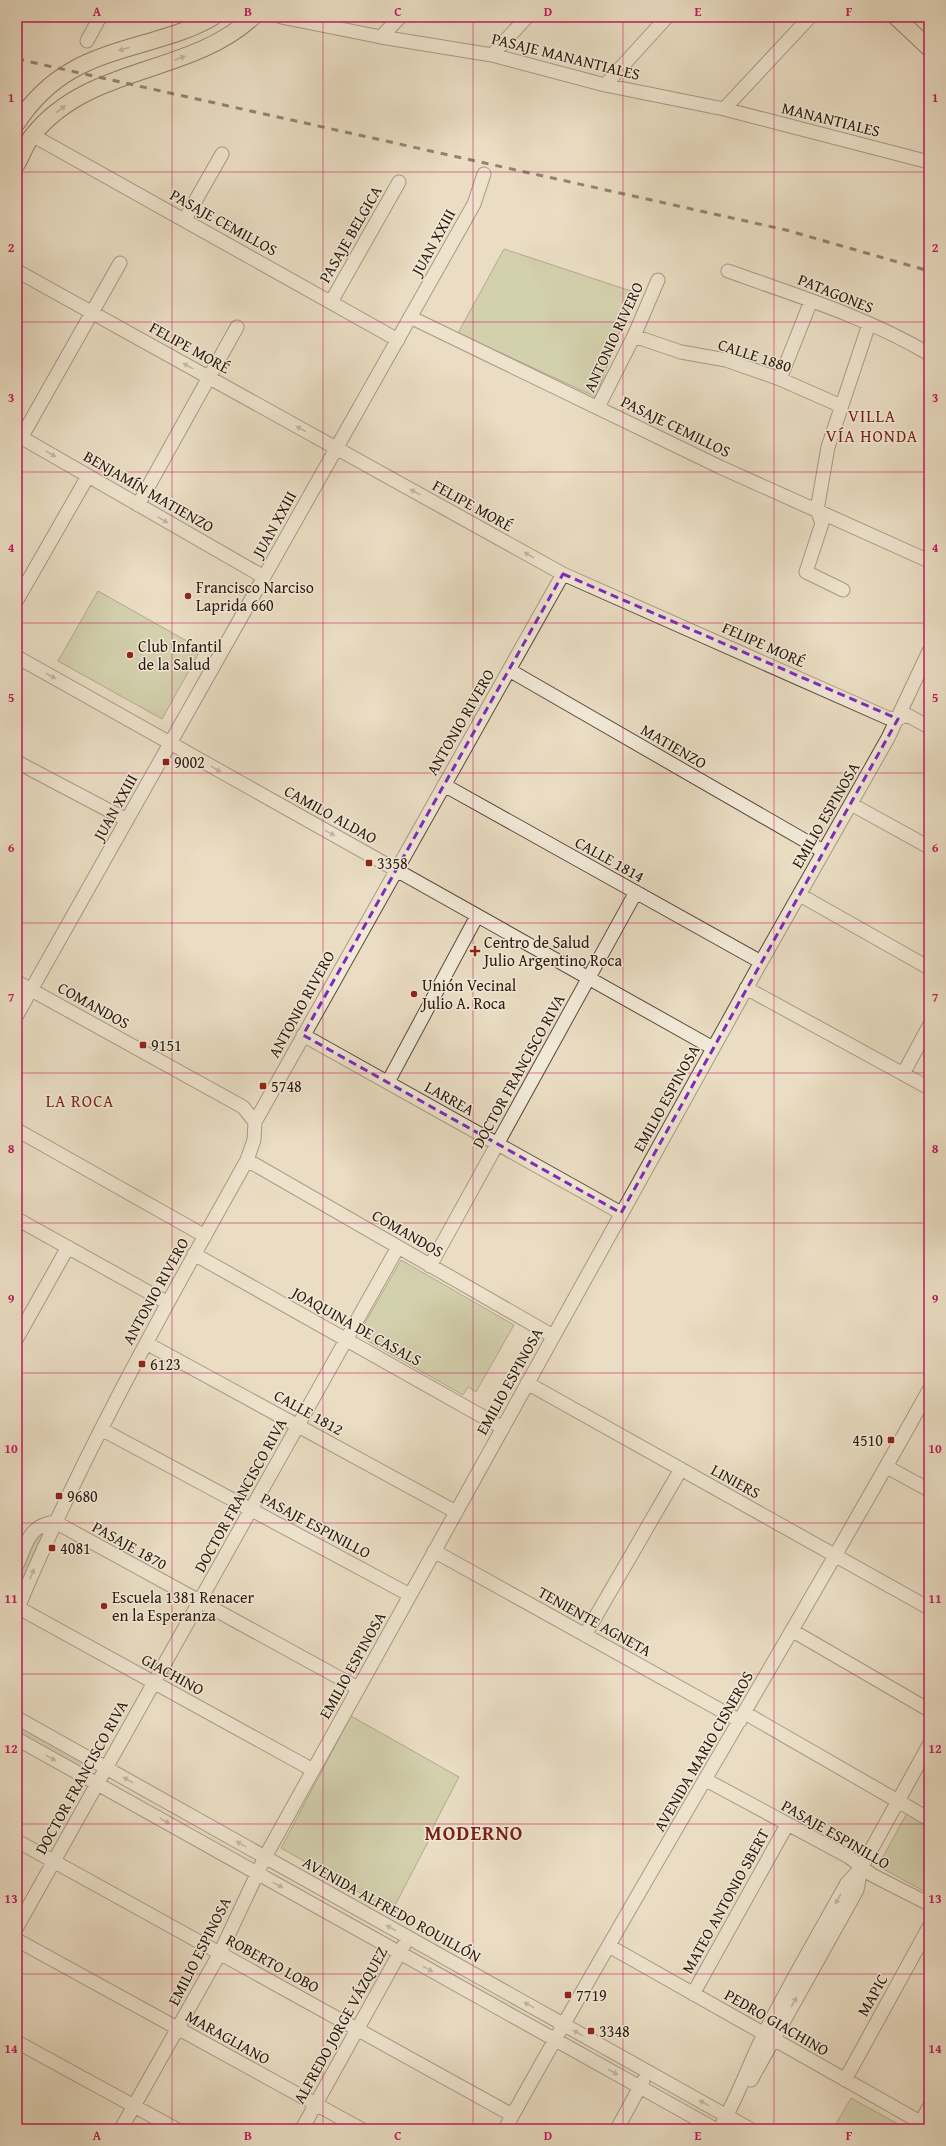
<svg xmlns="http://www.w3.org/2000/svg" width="946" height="2146" font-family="'Gentium Book Plus',serif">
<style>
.green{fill:#b9c092;stroke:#726c50}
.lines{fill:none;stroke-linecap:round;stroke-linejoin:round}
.minor-casing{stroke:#5b4a3b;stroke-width:15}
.major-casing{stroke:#2b190e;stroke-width:18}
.minor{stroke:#f1e9d8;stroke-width:13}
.major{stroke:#eaddc3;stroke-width:16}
.rail{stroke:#2b190e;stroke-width:3;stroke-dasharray:7 7;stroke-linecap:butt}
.oneway{fill:#948572}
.oneway2{fill:#988b7d}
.marked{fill:none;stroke:#7b2cbf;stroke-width:3;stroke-dasharray:8 5;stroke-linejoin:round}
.grid{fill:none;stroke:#c2185b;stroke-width:1;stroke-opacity:0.55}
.poi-dot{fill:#8f2418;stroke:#f1e9d8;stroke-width:1.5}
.labels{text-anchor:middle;stroke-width:3;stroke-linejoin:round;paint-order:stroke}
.street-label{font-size:16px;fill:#2b190e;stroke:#f1e9d8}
.poi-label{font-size:16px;fill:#2b190e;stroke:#f1e9d8;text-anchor:start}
.neighbourhood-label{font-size:17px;letter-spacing:1px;fill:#7a1f14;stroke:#f1e9d8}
.district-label{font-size:20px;font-weight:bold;letter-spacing:1px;fill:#7a1f14;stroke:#f1e9d8}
.neatline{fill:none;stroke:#c2185b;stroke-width:1.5}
.grid-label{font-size:13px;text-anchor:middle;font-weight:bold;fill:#c2185b}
</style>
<rect width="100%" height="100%" fill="#eaddc3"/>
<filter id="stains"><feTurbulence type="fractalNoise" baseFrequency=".005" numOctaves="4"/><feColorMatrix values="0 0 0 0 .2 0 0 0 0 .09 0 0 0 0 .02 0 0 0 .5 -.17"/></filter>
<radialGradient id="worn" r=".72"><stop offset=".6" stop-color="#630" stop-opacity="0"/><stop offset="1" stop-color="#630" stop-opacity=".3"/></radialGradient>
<!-- green -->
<path class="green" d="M 504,249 L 634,292 L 596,397 L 458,333 Z
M 98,591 L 201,649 L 162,719 L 58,661 Z
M 401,1260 L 514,1325 L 476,1392 L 468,1387 L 463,1395 L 368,1341 L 361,1330 Z
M 43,1532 L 44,1535 L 17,1595 L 17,1575 L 33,1537 Z
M 351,1716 L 459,1777 L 433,1827 L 428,1842 L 392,1911 L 281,1848 Z
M 17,1723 L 86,1762 L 87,1765 L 84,1769 L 80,1770 L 17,1734 Z
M 907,1813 L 929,1826 L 929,1894 L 878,1866 Z
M 851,2098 L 907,2129 L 833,2129 Z"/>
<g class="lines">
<defs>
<path id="minor" d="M 281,17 L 381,37 L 492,55 L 605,85 L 724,109 L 929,162
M 381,37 L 400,17
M 87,41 L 100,17
M 492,55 L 527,17
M 605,85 L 667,17
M 724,109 L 810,17
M 32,135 L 398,340
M 185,219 L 222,154
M 17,271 L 563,574 L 888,718 L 898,719 L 907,715 L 929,727
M 728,271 C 795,295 867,317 929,354
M 331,302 L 399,182
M 410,317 L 720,467 L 929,561
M 634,336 L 681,352 L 726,360 L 780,379 L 841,406
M 780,379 L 811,301
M 598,407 L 634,336 L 658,280
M 17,435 L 264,577
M 21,438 L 120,263
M 138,505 L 237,327
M 843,590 L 806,572 L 822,523 L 817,510 L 828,447 L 869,324
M 17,600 L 88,476
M 17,657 L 713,1048
M 509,670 L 823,851
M 17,762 L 127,820
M 444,785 L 761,962
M 851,804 L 929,847
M 800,895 L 929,968
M 17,982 L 243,1107 L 255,1122
M 746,988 L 929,1088
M 17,1015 L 474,204 L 484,174
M 303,1035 L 621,1213
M 903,1074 L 929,1026
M 388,1082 L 477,916
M 17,1130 L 205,1236
M 247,1160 L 553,1336
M 17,1219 L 168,1303
M 194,1254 L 503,1428
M 430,1266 L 636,892
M 17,1338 L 68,1247
M 146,1343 L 456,1512
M 527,1383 L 929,1608
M 101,1429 L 410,1595
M 887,1467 L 929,1490
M 55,1522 L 358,1688
M 434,1551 L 740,1721
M 17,1565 C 27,1543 28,1526 55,1522
M 17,1607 L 313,1770
M 17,1610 C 82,1454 165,1307 247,1160 L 254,1140 L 255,1122 L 563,574
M 793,1631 L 929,1710
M 585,1635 L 681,1469
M 745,1713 L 929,1819
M 17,1718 L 750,2129
M 17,1739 L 715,2129
M 706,1780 L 849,1857 L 872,1875 L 929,1904
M 17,1841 L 512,2115
M 17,1927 L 398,1247
M 17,1940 L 361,2129
M 609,1946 L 929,2127
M 693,1994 L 787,1825
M 17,2042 L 176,2129
M 751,2080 L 857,1890 L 861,1868
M 845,2080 L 929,1927
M 723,2122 C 739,2094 749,2064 764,2034 C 790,1983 819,1933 847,1883 L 861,1868 L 929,1745
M 921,2122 L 929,2107
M 121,2129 L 220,1953 L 265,1857 L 761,962 L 888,738 L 929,651
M 302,2129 L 404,1945
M 505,2129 C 642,1880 791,1639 929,1390
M 617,2129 L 643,2081"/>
<path id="major" d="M 896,17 L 929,48
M 17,123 C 51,72 89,59 145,43 C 169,36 191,30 213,17
M 17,164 C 22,155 26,143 33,135 C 90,64 189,76 253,17"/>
</defs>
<!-- minor casing -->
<use href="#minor" class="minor-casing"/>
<!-- major casing -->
<use href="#major" class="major-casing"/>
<!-- minor -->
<use href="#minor" class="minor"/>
<!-- major -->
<use href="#major" class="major"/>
<!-- rail -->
<path class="rail" d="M 17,59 L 786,230 L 929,271"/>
</g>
<!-- one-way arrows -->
<defs><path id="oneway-solid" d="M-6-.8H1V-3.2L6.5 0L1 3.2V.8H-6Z"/></defs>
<g class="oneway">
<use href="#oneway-solid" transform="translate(124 49) rotate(163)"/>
<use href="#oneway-solid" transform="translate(180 58) rotate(-20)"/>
<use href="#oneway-solid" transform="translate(61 109) rotate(-38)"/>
</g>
<g class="oneway2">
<use href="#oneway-solid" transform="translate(188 366) rotate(-151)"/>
<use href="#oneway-solid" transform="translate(301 429) rotate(-151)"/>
<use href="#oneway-solid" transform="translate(51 454) rotate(30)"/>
<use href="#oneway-solid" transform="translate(415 492) rotate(-151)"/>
<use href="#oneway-solid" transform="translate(163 520) rotate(30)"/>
<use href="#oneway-solid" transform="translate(529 555) rotate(-151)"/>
<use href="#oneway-solid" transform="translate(51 676) rotate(29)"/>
<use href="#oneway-solid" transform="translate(216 769) rotate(29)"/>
<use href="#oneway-solid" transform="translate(330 833) rotate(29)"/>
<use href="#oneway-solid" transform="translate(32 1574) rotate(-67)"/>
<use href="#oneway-solid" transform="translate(51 1758) rotate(29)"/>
<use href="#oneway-solid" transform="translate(128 1780) rotate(-151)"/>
<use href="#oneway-solid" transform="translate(165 1821) rotate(29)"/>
<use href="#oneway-solid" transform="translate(241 1844) rotate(-151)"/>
<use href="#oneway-solid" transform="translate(278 1885) rotate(29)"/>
<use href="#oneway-solid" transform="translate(838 1899) rotate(119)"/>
<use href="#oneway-solid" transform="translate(391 1928) rotate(-151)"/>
<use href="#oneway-solid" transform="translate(428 1969) rotate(29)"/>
<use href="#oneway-solid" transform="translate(794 2002) rotate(-61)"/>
<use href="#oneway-solid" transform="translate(529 2005) rotate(-151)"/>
<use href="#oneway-solid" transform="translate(578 2033) rotate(-151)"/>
<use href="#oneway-solid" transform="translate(613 2072) rotate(29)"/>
<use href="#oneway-solid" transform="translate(704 2103) rotate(-151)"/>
</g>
<!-- marked area -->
<path d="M0 0H946V2146H0ZM 563,574 L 898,719 L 621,1213 L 303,1035 Z" fill="#eaddc3" fill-opacity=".55" fill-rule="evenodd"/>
<path class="marked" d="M 563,574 L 898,719 L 621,1213 L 303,1035 Z"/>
<!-- grid -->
<path class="grid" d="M 172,17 L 172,2129M 323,17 L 323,2129M 473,17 L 473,2129M 623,17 L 623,2129M 774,17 L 774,2129M 17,172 L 929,172M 17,322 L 929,322M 17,472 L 929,472M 17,623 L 929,623M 17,773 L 929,773M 17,923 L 929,923M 17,1073 L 929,1073M 17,1223 L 929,1223M 17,1373 L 929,1373M 17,1523 L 929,1523M 17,1674 L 929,1674M 17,1824 L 929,1824M 17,1974 L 929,1974"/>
<!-- markers -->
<g class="poi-dot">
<circle cx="188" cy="596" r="4"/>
<circle cx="130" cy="655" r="4"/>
<rect x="162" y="758" width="8" height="8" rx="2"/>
<rect x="365" y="859" width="8" height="8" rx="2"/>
<path d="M473 945h4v4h4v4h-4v4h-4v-4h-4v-4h4z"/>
<circle cx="414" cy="994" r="4"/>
<rect x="139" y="1041" width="8" height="8" rx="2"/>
<rect x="259" y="1082" width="8" height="8" rx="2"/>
<rect x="138" y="1360" width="8" height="8" rx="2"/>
<rect x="887" y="1436" width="8" height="8" rx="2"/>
<rect x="55" y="1492" width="8" height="8" rx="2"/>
<rect x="48" y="1544" width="8" height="8" rx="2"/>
<circle cx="104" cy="1606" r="4"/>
<rect x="564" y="1991" width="8" height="8" rx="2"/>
<rect x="587" y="2027" width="8" height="8" rx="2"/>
</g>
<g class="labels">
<!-- street labels -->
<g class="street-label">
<text transform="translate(566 56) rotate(14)" y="6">PASAJE MANANTIALES</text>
<text transform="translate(831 119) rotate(14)" y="6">MANANTIALES</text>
<text transform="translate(224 222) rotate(29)" y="6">PASAJE CEMILLOS</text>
<text transform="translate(350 234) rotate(-60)" y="6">PASAJE BELGICA</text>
<text transform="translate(433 242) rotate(-61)" y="6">JUAN XXIII</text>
<text transform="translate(836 293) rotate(22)" y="6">PATAGONES</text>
<text transform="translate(613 337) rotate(-65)" y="6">ANTONIO RIVERO</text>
<text transform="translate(190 347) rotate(29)" y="6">FELIPE MORÉ</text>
<text transform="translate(755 355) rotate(18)" y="6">CALLE 1880</text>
<text transform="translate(676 426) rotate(26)" y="6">PASAJE CEMILLOS</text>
<text transform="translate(149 491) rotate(30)" y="6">BENJAMÍN MATIENZO</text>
<text transform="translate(473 505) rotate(29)" y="6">FELIPE MORÉ</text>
<text transform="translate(274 524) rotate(-61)" y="6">JUAN XXIII</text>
<text transform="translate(764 644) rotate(24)" y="6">FELIPE MORÉ</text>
<text transform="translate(460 722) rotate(-60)" y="6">ANTONIO RIVERO</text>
<text transform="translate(674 746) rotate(30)" y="6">MATIENZO</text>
<text transform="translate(115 807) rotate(-61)" y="6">JUAN XXIII</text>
<text transform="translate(331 814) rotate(29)" y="6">CAMILO ALDAO</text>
<text transform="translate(825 815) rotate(-60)" y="6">EMILIO ESPINOSA</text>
<text transform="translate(610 859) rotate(29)" y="6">CALLE 1814</text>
<text transform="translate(301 1004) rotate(-61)" y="6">ANTONIO RIVERO</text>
<text transform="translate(94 1005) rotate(29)" y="6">COMANDOS</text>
<text transform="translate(518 1071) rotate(-61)" y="6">DOCTOR FRANCISCO RIVA</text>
<text transform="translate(450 1098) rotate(29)" y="6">LARREA</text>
<text transform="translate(666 1098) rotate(-61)" y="6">EMILIO ESPINOSA</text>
<text transform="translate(408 1233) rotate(30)" y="6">COMANDOS</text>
<text transform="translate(155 1291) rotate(-61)" y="6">ANTONIO RIVERO</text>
<text transform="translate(357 1326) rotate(29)" y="6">JOAQUINA DE CASALS</text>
<text transform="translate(509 1381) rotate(-61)" y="6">EMILIO ESPINOSA</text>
<text transform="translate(309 1412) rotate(29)" y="6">CALLE 1812</text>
<text transform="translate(736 1481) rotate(29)" y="6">LINIERS</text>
<text transform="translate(240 1495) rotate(-61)" y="6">DOCTOR FRANCISCO RIVA</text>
<text transform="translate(316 1525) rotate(28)" y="6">PASAJE ESPINILLO</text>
<text transform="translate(130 1545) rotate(29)" y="6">PASAJE 1870</text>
<text transform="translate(595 1621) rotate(29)" y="6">TENIENTE AGNETA</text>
<text transform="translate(352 1665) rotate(-61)" y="6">EMILIO ESPINOSA</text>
<text transform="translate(173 1674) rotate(29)" y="6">GIACHINO</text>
<text transform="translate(703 1751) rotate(-60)" y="6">AVENIDA MARIO CISNEROS</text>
<text transform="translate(81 1777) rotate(-61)" y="6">DOCTOR FRANCISCO RIVA</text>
<text transform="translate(836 1834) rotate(30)" y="6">PASAJE ESPINILLO</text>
<text transform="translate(725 1901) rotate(-61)" y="6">MATEO ANTONIO SBERT</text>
<text transform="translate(392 1909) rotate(29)" y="6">AVENIDA ALFREDO ROUILLÓN</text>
<text transform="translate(199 1951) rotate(-63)" y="6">EMILIO ESPINOSA</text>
<text transform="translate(273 1963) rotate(29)" y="6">ROBERTO LOBO</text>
<text transform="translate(872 1995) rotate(-61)" y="6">MAPIC</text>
<text transform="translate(777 2022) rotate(30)" y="6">PEDRO GIACHINO</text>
<text transform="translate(340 2025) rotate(-61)" y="6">ALFREDO JORGE VÁZQUEZ</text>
<text transform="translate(228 2037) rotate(29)" y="6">MARAGLIANO</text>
</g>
<!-- poi labels -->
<g class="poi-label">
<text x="196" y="593">Francisco Narciso<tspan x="196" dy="18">Laprida 660</tspan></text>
<text x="138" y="652">Club Infantil<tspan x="138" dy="18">de la Salud</tspan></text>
<text x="174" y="768">9002</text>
<text x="377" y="869">3358</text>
<text x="484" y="948">Centro de Salud<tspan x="484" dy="18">Julio Argentino Roca</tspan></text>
<text x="422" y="991">Unión Vecinal<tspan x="422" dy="18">Julio A. Roca</tspan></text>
<text x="151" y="1051">9151</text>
<text x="271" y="1092">5748</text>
<text x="150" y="1370">6123</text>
<text x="883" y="1446" text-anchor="end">4510</text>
<text x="67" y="1502">9680</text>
<text x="60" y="1554">4081</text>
<text x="112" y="1603">Escuela 1381 Renacer<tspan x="112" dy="18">en la Esperanza</tspan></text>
<text x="576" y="2001">7719</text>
<text x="599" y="2037">3348</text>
</g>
<!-- neighbourhood labels -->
<g class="neighbourhood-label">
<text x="872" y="422">VILLA<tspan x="872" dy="20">VÍA HONDA</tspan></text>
<text x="80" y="1107">LA ROCA</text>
</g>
<!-- district labels -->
<g class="district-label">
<text x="474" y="1840">MODERNO</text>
</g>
</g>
<!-- margin -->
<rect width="946" height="2146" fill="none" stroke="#eaddc3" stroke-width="44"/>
<rect x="22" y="22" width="902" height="2102" class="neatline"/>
<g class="grid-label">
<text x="97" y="16">A</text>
<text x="248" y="16">B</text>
<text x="398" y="16">C</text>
<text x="548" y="16">D</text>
<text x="698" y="16">E</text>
<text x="849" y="16">F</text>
<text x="11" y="102">1</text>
<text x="935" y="102">1</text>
<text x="11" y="252">2</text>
<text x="935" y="252">2</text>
<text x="11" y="402">3</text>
<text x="935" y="402">3</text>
<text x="11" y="552">4</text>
<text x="935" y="552">4</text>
<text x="11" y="702">5</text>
<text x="935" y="702">5</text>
<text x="11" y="852">6</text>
<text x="935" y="852">6</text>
<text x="11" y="1002">7</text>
<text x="935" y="1002">7</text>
<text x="11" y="1153">8</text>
<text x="935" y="1153">8</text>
<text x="11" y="1303">9</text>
<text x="935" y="1303">9</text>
<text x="11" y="1453">10</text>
<text x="935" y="1453">10</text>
<text x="11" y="1603">11</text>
<text x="935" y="1603">11</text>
<text x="11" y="1753">12</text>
<text x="935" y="1753">12</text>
<text x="11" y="1903">13</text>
<text x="935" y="1903">13</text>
<text x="11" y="2053">14</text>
<text x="935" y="2053">14</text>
<text x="97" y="2140">A</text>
<text x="248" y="2140">B</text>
<text x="398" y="2140">C</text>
<text x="548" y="2140">D</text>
<text x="698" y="2140">E</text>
<text x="849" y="2140">F</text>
</g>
<rect width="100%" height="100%" filter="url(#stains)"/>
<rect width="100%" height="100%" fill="url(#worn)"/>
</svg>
